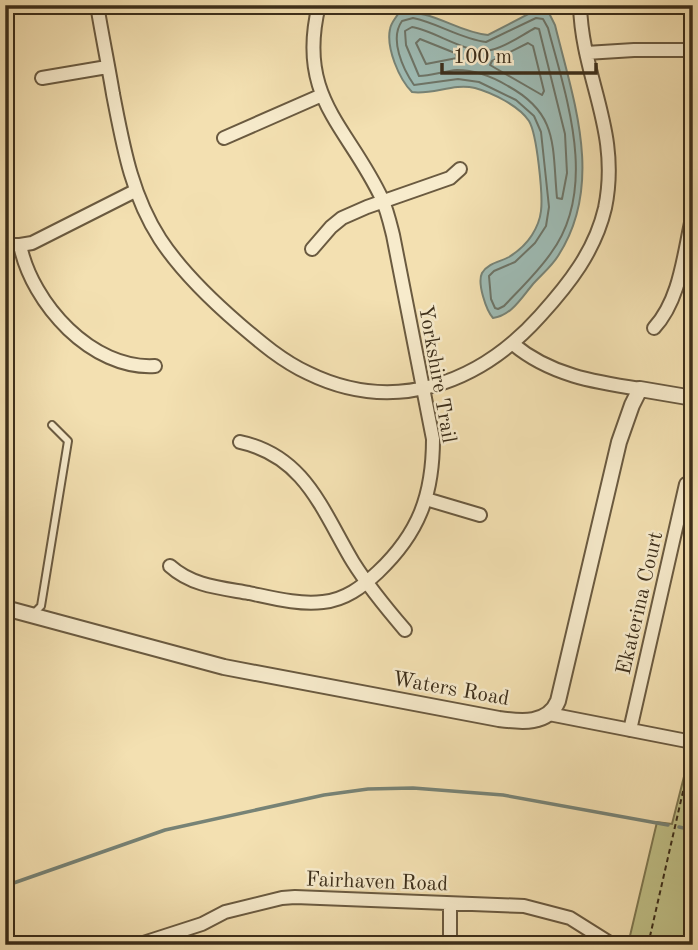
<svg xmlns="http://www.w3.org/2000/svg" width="698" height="950" font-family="'Old Standard TT',serif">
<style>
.green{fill:#c0c188;stroke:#7e7851;stroke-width:2}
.water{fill:#9ebbb4;stroke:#778376;stroke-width:2}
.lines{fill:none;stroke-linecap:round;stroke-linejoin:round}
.shore{stroke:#6d7467;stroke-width:2}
.stream{stroke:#778376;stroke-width:3.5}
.service-casing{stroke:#6a5a40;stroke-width:10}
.minor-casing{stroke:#6a5a40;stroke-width:16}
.tertiary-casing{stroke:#6a5a40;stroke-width:18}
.path{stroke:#3c2e1a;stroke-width:2;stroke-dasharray:5 3.5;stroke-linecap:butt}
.service{stroke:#f7ebcc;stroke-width:6}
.minor{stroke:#f7ebcc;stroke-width:12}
.tertiary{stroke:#f7ebcc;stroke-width:14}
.labels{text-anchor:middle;stroke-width:5;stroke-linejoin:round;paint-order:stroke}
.street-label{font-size:21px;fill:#3c2e1a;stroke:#f7ebcc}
</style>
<rect width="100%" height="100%" fill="#f3e0b1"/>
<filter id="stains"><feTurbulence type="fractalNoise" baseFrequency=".00286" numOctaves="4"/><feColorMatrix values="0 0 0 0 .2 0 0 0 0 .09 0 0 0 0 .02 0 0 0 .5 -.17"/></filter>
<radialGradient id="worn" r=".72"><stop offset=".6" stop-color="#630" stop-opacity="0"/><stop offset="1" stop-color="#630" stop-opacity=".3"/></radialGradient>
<!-- green -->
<path class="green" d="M 693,741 L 693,945 L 632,945 L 629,940 L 657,822 L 672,824 Z"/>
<!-- water -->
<path class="water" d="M 542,10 L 549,13 L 555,25 C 573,99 605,184 558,256 C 552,266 541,275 533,284 C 522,297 511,316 493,318 C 486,310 477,283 482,273 C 488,263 500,262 509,257 C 517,252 527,243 532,235 C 537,227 540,220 541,211 C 543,195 537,134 529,121 C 519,106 493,93 475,88 C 453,83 433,95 412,92 C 399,79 386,48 390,29 C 391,23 395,19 398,14 C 431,7 455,32 488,35 L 534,11 Z"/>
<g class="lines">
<!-- shore -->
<path class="shore" d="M 413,18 C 438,23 461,39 486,42 L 536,18 L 543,19 L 548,28 C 566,97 599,188 551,253 C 538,272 520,289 504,306 L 498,309 L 495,308 L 491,299 L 489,276 L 494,271 L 515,262 L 535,243 L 546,226 L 549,207 L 541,132 L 534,116 L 516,100 L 479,82 L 458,79 L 414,85 C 403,69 389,39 402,21 Z
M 412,27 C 436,31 467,55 491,50 C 506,47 522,35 535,28 L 539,29 L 565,134 L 567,173 L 562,199 L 557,198 C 552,146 559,114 508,86 C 493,77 475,70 457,70 C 444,71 431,76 419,76 L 406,45 L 405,31 Z
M 420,39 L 455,53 L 457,58 L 426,64 L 416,43 Z
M 528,43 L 533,46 L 544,91 L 542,95 L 490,65 L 492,61 Z"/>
<!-- stream -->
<path class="stream" d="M 679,827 L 693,830
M 5,886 L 165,830 L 324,795 L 368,789 L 413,788 L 503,795 L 668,825"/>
<defs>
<path id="service" d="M 33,614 L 41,606 L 68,441 L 52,425"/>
<path id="minor" d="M 97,5 C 102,35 108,64 113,94 C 123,145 131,194 160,239 C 181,271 210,299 239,324 C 260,342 282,361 308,373 C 394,415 479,384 540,316 C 569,284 595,251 605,208 C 621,130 582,79 580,5
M 586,53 L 634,50 L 693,50
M 42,78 L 107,67
M 224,138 L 322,95
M 5,245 L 20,245 L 32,243 L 135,191
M 20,245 C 32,304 92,370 155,366
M 312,249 L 331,227 L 342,218 L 367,207 L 450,178 L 460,169
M 654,328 C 681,299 684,251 693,214
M 513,344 C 550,375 594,382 640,389
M 240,442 C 305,456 322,510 353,562 C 368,586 387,609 405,630
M 426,499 L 480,515
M 170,566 C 192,586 221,588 249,593 C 273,598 299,605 323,602 C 345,600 362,587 378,572 C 419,533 433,495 433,439 L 393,235 C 390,223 387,210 382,199 C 348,126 296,98 319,5
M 549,714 L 687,741
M 630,730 L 686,484
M 450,904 L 450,945
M 137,945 L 202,924 L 225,912 L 282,898 L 295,897 L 524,906 L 570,918 L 613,945"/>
<path id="tertiary" d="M 5,608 L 224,667 L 499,719 C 521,722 548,725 558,701 L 619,442 L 632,405 L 640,389 L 693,398"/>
</defs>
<!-- service casing -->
<use href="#service" class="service-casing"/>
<!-- minor casing -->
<use href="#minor" class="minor-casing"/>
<!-- tertiary casing -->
<use href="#tertiary" class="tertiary-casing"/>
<!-- path -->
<path class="path" d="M 648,945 L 692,752"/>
<!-- service -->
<use href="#service" class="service"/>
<!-- minor -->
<use href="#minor" class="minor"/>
<!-- tertiary -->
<use href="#tertiary" class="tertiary"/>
</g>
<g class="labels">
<!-- street labels -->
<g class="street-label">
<text transform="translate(438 374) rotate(80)" y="7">Yorkshire Trail</text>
<text transform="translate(639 603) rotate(-77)" y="7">Ekaterina Court</text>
<text transform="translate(451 688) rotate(10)" y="7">Waters Road</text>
<text transform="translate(377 881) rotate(2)" y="7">Fairhaven Road</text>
</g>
</g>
<!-- margin -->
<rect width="698" height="950" fill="none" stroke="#f3e0b1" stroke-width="28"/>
<rect x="7" y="7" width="684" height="936" fill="none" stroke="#3c2e1a" stroke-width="3.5"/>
<rect x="14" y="14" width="670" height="922" fill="none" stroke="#3c2e1a" stroke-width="2"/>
<!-- scale -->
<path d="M442 63v10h154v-10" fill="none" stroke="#3c2e1a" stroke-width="3.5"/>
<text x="453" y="63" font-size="21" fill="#3c2e1a" stroke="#f7ebcc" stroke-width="5" paint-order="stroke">100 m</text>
<rect width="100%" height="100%" filter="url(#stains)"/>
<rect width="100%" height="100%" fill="url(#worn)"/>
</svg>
